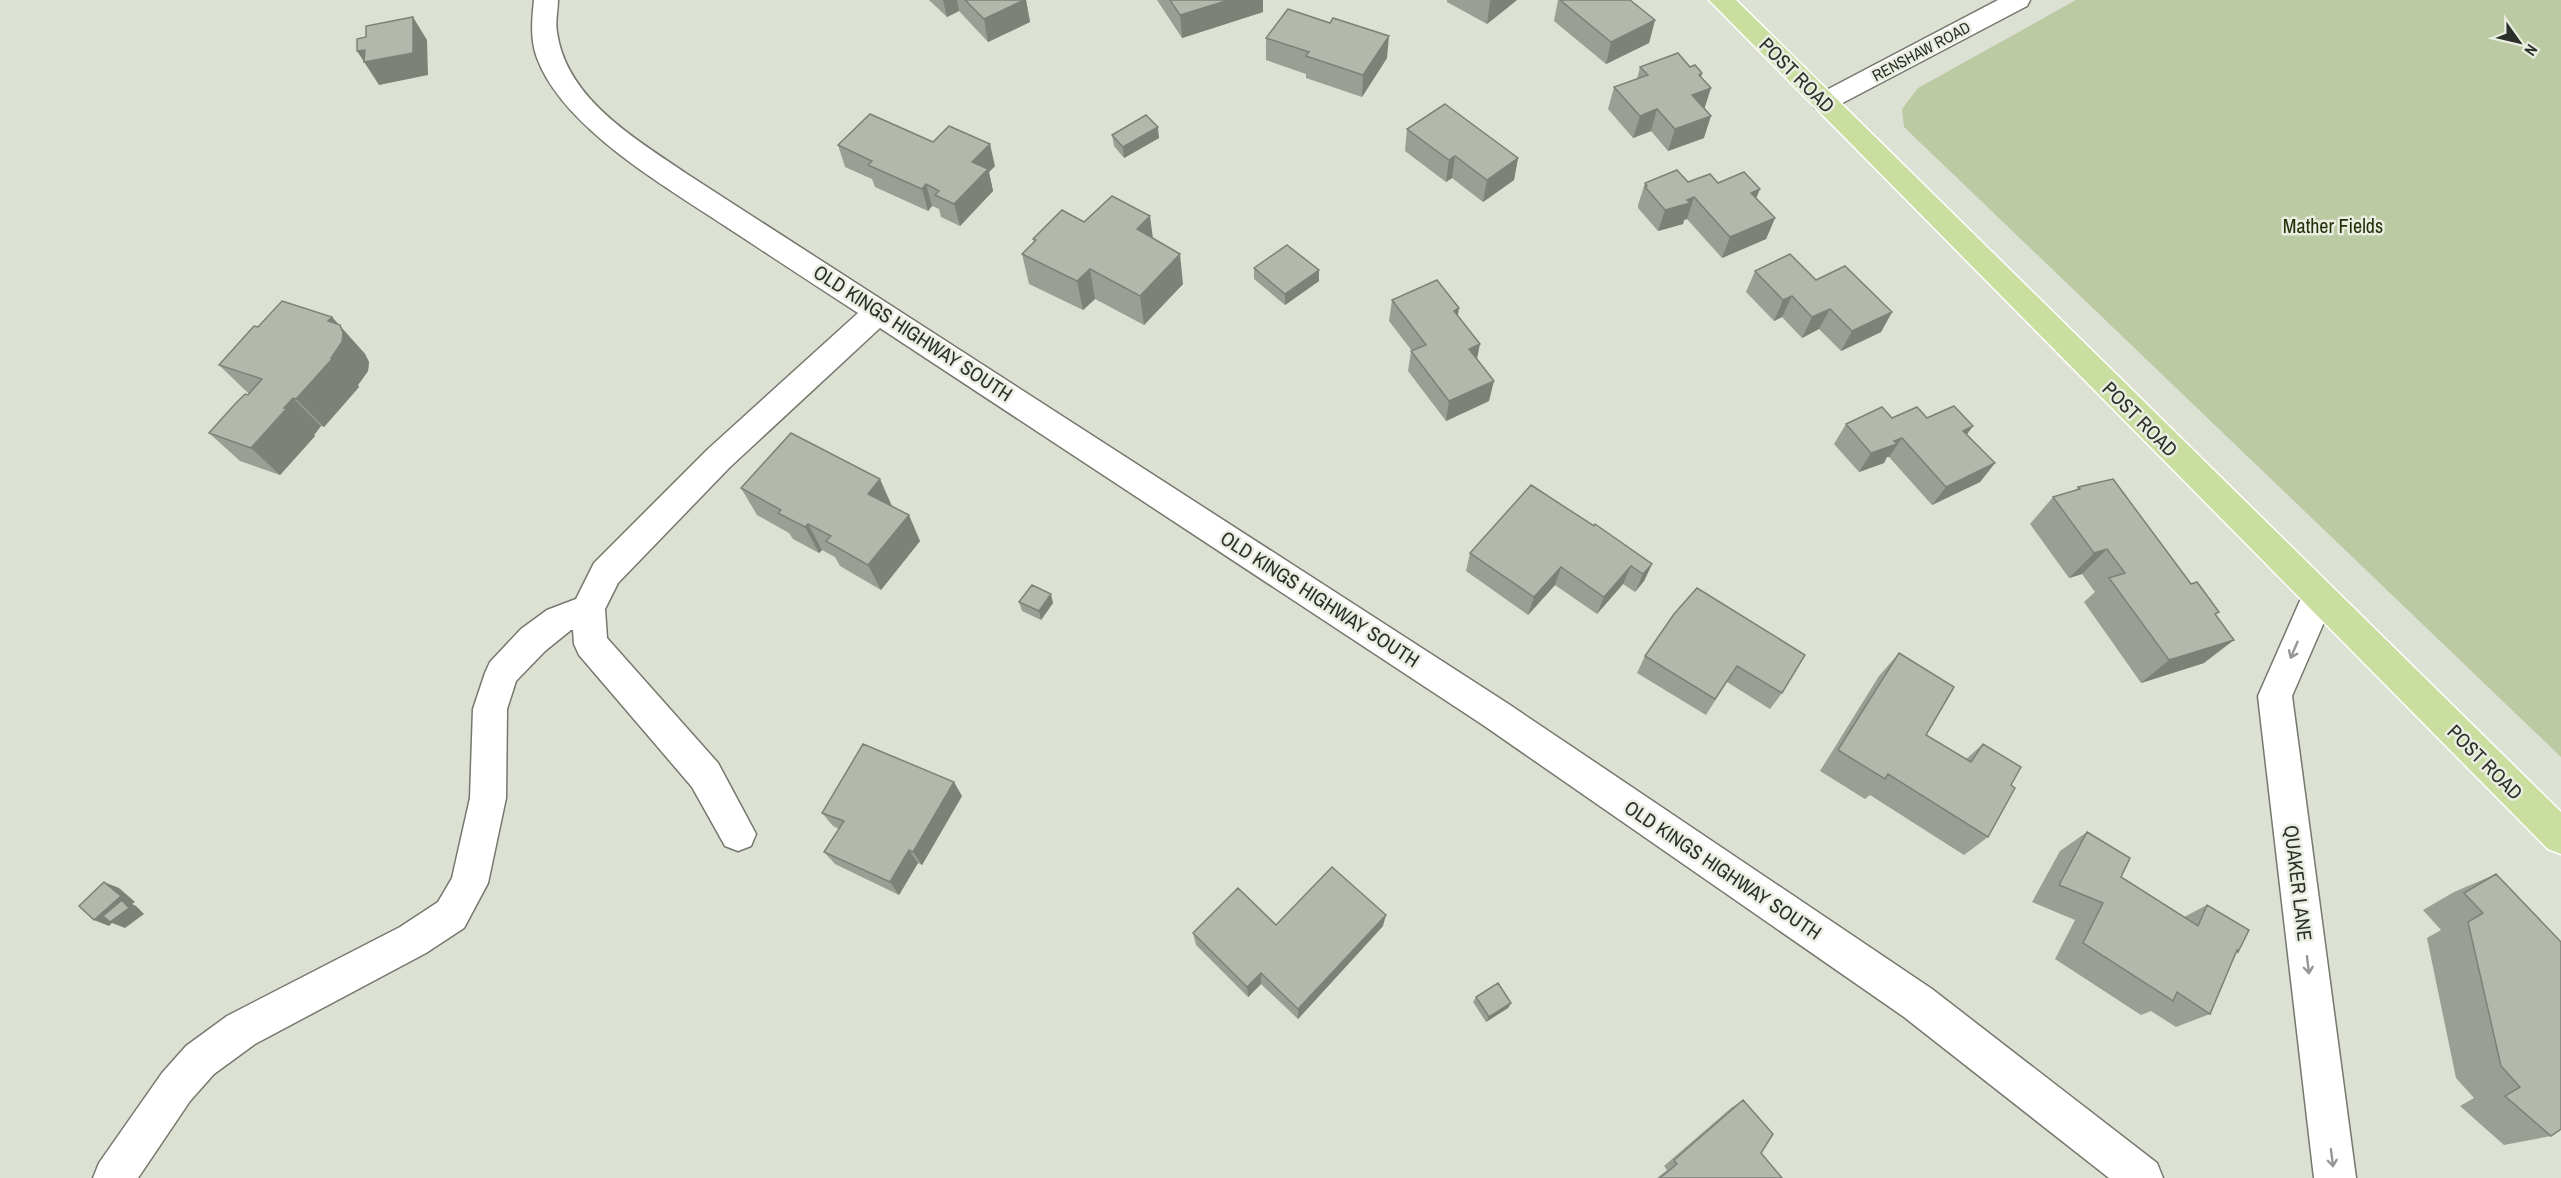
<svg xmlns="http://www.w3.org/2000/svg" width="2561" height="1178" font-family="'Archivo Narrow',sans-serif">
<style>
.green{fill:#bbcaa2}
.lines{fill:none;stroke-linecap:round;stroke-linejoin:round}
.minor-casing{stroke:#74786d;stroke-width:3}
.major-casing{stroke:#fff;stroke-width:3}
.minor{fill:#fff;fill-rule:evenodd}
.major{fill:#cadea0;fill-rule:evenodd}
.wall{fill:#9a9e94}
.shaded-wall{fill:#7d8178}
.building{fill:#b3b8ac;stroke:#7d8178;stroke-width:1.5}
.oneway{stroke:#969794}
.labels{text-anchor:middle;stroke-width:5;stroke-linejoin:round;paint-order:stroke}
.far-street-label{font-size:16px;fill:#2d2f2a;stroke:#e9eee1}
.street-label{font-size:20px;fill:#2d2f2a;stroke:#e9eee1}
.park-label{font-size:20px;fill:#243008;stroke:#e9eee1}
</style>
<rect width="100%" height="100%" fill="#dce1d4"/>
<!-- green -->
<path class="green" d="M 2076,0 L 2561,0 L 2561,757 L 1904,127 L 1902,109 L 1918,88 Z"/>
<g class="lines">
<defs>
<path id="minor" d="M 534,0 L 558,0 C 558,10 555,22 557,32 C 566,99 636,139 687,174 L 1507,703 L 1932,989 L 2157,1163 L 2163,1178 L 2109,1178 L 1904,1017 L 1483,725 L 880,328 L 730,467 L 618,583 L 605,609 L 607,638 L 718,763 L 756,834 L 751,846 L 738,851 L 725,846 L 692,787 L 579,655 L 574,644 L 573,630 L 571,630 L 545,651 L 516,681 L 507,709 L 506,798 L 488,883 L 464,928 L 426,953 L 255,1044 L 214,1074 L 190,1101 L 138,1178 L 93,1178 L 99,1163 L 162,1073 L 186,1046 L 227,1016 L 400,927 L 438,902 L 452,878 L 470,798 L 473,709 L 485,673 L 490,662 L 521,629 L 547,610 L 576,599 L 594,563 L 708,449 L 858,313 C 813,284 769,255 725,226 C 665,186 563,128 537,58 C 530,39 532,20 534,0 Z
M 1998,0 L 2030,0 L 2027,6 L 1833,108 L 1824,111 L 1815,108 L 1811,102 L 1815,96 Z
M 2318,583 L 2330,587 L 2335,597 L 2292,696 L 2356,1178 L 2314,1178 L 2258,696 L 2306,587 Z"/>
<path id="major" d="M 1709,0 L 1736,0 L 2561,812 L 2561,854 L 2548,849 Z"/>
</defs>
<!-- minor casing -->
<use href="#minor" class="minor-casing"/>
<!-- major casing -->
<use href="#major" class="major-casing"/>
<!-- minor -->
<use href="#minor" class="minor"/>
<!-- major -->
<use href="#major" class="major"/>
</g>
<!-- wall -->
<path class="wall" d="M 929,0 L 1026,0 L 1030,22 L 988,42 L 959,11 L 947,17 Z
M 1157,0 L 1263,0 L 1263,12 L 1182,38 Z
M 1447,0 L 1517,0 L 1487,24 L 1447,2 Z
M 1558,0 L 1630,0 L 1655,20 L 1649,43 L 1606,64 L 1554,21 Z
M 1330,23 L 1387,58 L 1362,97 L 1306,78 L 1306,74 L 1266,60 L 1266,38 Z
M 1640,67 L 1690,67 L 1702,73 L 1701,77 L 1704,109 L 1704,138 L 1668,151 L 1651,131 L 1633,138 L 1608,109 L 1614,87 L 1637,79 Z
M 1407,129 L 1518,158 L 1514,180 L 1483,202 L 1452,178 L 1446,182 L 1405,151 Z
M 1112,135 L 1159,138 L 1124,158 L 1114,146 Z
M 838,145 L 995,166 L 989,172 L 993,191 L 960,226 L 941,217 L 939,209 L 932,206 L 928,211 L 875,187 L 872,179 L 845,167 Z
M 1688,182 L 1718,183 L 1756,198 L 1775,218 L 1766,239 L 1722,258 L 1687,219 L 1684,220 L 1683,224 L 1658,231 L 1638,208 L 1638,205 L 1645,183 Z
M 1084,222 L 1153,238 L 1183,284 L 1144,325 L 1095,299 L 1083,310 L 1029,284 L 1022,254 L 1034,242 L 1033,239 Z
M 1254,268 L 1319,281 L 1285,305 L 1254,279 Z
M 1755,271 L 1816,280 L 1892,312 L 1881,332 L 1841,351 L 1819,329 L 1802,338 L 1782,317 L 1774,321 L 1746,292 Z
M 1392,300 L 1458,316 L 1477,360 L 1489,401 L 1446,421 L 1408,371 L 1411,351 L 1412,351 L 1389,321 Z
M 332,317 L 365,354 L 369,362 L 368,371 L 358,385 L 359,387 L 324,427 L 321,426 L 314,435 L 315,436 L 280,475 L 240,461 L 209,433 L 249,394 L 219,365 L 258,327 Z
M 1892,418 L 1927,418 L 1973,426 L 1967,434 L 1995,463 L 1980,482 L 1932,505 L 1889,457 L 1887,457 L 1884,463 L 1859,472 L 1834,444 L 1846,424 Z
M 2078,487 L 2191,584 L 2216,615 L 2204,663 L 2141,683 L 2084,602 L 2095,592 L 2082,574 L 2069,578 L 2030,524 L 2053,497 L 2075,491 Z
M 741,488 L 892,506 L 920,541 L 881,590 L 840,566 L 835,557 L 822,550 L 819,553 L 793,539 L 789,533 L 757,515 Z
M 1470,553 L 1652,564 L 1644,581 L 1635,592 L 1623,584 L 1597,614 L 1555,585 L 1528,615 L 1466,571 Z
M 1019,602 L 1053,603 L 1041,620 L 1022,611 Z
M 1674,614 L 1782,693 L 1770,709 L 1727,682 L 1706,715 L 1637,673 L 1645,656 Z
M 1899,653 L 1926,735 L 1966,759 L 1983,744 L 2011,785 L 1988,837 L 1964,855 L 1870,795 L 1865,799 L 1820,771 L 1879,676 Z
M 962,796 L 922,865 L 918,863 L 899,895 L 835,864 L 824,852 L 839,829 L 833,826 L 822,813 Z
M 2087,832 L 2121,877 L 2184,917 L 2207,905 L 2238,952 L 2235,954 L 2210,1014 L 2176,1027 L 2151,1011 L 2141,1015 L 2055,959 L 2075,920 L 2032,902 L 2060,851 Z
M 2496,874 L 2551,1136 L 2504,1145 L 2460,1106 L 2474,1098 L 2456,1078 L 2427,938 L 2441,930 L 2423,910 L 2454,892 Z
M 1276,925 L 1383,926 L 1298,1019 L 1261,984 L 1248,997 L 1196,945 L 1193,933 Z
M 1476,997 L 1511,1003 L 1508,1008 L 1486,1022 L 1473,1002 Z
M 1743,1100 L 1761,1153 L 1782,1178 L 1657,1178 L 1667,1170 L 1664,1166 L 1731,1108 Z"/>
<!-- shaded-wall -->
<path class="shaded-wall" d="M 943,0 L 957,0 L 959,11 L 947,17 Z
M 1024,0 L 1026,0 L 1030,22 L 988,42 L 984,19 Z
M 1229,0 L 1263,0 L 1263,12 L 1182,38 L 1180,15 Z
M 1492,0 L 1517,0 L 1487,24 L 1490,1 Z
M 413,17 L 427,40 L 428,75 L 379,85 L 357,51 L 365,50 Z
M 1655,20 L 1649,43 L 1606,64 L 1611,42 Z
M 1389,36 L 1387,58 L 1362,97 L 1363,75 Z
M 1702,73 L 1696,94 L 1711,88 L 1704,110 L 1692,95 L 1699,75 Z
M 1657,109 L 1651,131 L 1633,138 L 1640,116 Z
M 1711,116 L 1704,138 L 1668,151 L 1675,129 Z
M 1158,127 L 1159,138 L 1124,158 L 1123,147 Z
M 990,144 L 995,166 L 989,172 L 993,191 L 960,226 L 954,204 L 972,162 Z
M 1455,156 L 1452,178 L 1446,182 L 1449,160 Z
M 1518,158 L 1514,180 L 1483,202 L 1487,180 Z
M 926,184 L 932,206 L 928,211 L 922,189 Z
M 1760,189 L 1751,211 L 1751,193 Z
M 1694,197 L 1687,219 L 1684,220 L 1683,224 L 1658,231 L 1665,210 Z
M 1150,216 L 1154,246 L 1137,229 Z
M 1775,218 L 1766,239 L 1722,258 L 1730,237 Z
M 1180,254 L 1183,284 L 1144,325 L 1140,296 Z
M 1090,269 L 1095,299 L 1083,310 L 1077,281 Z
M 1319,270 L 1319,281 L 1285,305 L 1285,294 Z
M 1792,296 L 1782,317 L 1774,321 L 1783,300 Z
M 1459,308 L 1456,329 L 1454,311 Z
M 1830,309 L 1819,329 L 1802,338 L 1812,317 Z
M 1892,312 L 1881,332 L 1841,351 L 1852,331 Z
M 332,317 L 365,354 L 369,362 L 368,371 L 358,385 L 359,387 L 324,427 L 296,399 L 331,358 L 328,321 Z
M 1480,344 L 1476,364 L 1469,349 Z
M 1494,381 L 1489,401 L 1446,421 L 1449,401 Z
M 293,398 L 321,426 L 314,435 L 315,436 L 280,475 L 251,448 Z
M 1973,426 L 1959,445 L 1963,431 Z
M 1902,438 L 1889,457 L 1887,457 L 1884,463 L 1859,472 L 1871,453 Z
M 1995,463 L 1980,482 L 1932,505 L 1946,487 Z
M 880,479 L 892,506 L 880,520 L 868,494 Z
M 909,515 L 920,541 L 881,590 L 868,565 Z
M 808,524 L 822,550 L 819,553 L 805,527 Z
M 2107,549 L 2082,574 L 2069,578 L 2094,553 Z
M 1652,564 L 1644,581 L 1635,592 L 1643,574 Z
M 1631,566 L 1623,584 L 1597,614 L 1604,597 Z
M 1561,567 L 1555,585 L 1528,615 L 1534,597 Z
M 1051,594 L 1053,603 L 1041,620 L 1039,611 Z
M 2234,640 L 2204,663 L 2141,683 L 2169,660 Z
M 954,782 L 962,796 L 922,865 L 913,852 Z
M 909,850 L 918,863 L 899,895 L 890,882 Z
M 104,882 L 119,888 L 135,902 L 132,904 L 136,906 L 144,914 L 125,928 L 112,923 L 109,926 L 94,920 Z
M 1386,915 L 1383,926 L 1298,1019 L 1298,1009 Z
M 1261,973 L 1261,984 L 1248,997 L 1247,987 Z
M 1511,1003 L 1508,1008 L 1486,1022 L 1489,1017 Z"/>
<!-- building -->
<path class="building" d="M 965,0 L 1024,0 L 984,19 Z
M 1170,0 L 1229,0 L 1180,15 Z
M 1560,0 L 1630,0 L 1655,20 L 1611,42 Z
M 1288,9 L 1330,23 L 1333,18 L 1389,36 L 1363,75 L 1306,56 L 1309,52 L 1266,38 Z
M 413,17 L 413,53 L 364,62 L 365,50 L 357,51 L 357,39 L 366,37 L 366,26 Z
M 1678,53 L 1690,67 L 1695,65 L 1702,73 L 1699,75 L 1711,88 L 1692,95 L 1711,116 L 1675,129 L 1657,109 L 1640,116 L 1614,87 L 1648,75 L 1640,67 Z
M 1445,104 L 1518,158 L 1487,180 L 1455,156 L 1449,160 L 1407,129 Z
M 870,114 L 933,142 L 949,126 L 990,144 L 972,162 L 988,169 L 954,204 L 935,195 L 939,191 L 926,184 L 922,189 L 868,165 L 872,161 L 838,145 Z
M 1146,115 L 1158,127 L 1123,147 L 1112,135 Z
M 1677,170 L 1688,182 L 1710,174 L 1718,183 L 1744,172 L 1760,189 L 1751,193 L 1775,218 L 1730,237 L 1694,197 L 1687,200 L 1690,203 L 1665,210 L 1645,187 L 1647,186 L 1645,183 Z
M 1112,196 L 1150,216 L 1137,229 L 1180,254 L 1140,296 L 1090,269 L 1077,281 L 1022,254 L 1036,240 L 1033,239 L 1062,210 L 1084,222 Z
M 1287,245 L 1319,270 L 1285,294 L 1254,268 Z
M 1790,254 L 1816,280 L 1845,266 L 1892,312 L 1852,331 L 1830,309 L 1812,317 L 1792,296 L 1783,300 L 1755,271 Z
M 1437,280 L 1459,308 L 1454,311 L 1480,344 L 1469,349 L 1494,381 L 1449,401 L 1411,351 L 1426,345 L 1392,300 Z
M 282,301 L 332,317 L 328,321 L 340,325 L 343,333 L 342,342 L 331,358 L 333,358 L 296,399 L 293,398 L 284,408 L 287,408 L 251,448 L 209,433 L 235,404 L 245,394 L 248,395 L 262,379 L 219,365 L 254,326 L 258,327 Z
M 1954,406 L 1973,426 L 1963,431 L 1995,463 L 1946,487 L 1902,438 L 1894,441 L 1897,444 L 1871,453 L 1846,424 L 1882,407 L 1892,418 L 1917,407 L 1927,418 Z
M 791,433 L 880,479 L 868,494 L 909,515 L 868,565 L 826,541 L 831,536 L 808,524 L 805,527 L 778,513 L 781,510 L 741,488 Z
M 2113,479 L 2191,584 L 2197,582 L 2219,612 L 2215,614 L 2234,640 L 2169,660 L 2109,578 L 2125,573 L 2107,549 L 2094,553 L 2053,497 L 2080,489 L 2078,487 Z
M 1531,485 L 1594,526 L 1595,524 L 1652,564 L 1643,574 L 1631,566 L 1604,597 L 1561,567 L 1534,597 L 1470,553 Z
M 1032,585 L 1051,594 L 1039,611 L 1019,602 Z
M 1697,588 L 1805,655 L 1782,693 L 1737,666 L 1715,699 L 1645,656 L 1674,614 Z
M 1899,653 L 1954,687 L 1926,735 L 1971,762 L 1983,744 L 2021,767 L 2011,785 L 2015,788 L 1988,837 L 1888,774 L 1885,779 L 1838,750 Z
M 863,744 L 954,782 L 913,852 L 909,850 L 890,882 L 824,852 L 844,821 L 822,813 Z
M 2087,832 L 2130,858 L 2121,877 L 2198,926 L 2207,905 L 2249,930 L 2238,952 L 2237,950 L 2210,1014 L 2177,992 L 2173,1001 L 2083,943 L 2103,903 L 2059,885 Z
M 1332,867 L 1386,915 L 1298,1009 L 1261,973 L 1247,987 L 1193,933 L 1238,888 L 1276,925 Z
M 2496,874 L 2561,942 L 2561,1129 L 2551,1136 L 2505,1096 L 2520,1087 L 2501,1066 L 2468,922 L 2483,913 L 2464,893 Z
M 104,882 L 121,896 L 94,920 L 79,906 Z
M 122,900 L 129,908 L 110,922 L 103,916 Z
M 1498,983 L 1511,1003 L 1489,1017 L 1476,997 Z
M 1743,1100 L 1773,1134 L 1761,1153 L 1782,1178 L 1660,1178 L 1677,1164 L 1674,1160 Z"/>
<!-- one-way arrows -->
<defs><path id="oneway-shaft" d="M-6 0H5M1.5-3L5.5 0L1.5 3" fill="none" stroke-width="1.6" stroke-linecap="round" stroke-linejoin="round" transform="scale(1.5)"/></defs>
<g class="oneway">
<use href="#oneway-shaft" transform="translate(2294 650) rotate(113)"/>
<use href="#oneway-shaft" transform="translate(2308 965) rotate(83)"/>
<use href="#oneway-shaft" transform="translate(2332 1158) rotate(83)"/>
</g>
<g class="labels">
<!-- far-street labels -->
<g class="far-street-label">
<text transform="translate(1921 51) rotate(-28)" y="6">RENSHAW ROAD</text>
</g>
<!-- street labels -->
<g class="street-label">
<text transform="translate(1797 75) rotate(45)" y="7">POST ROAD</text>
<text transform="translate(913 333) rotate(33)" y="7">OLD KINGS HIGHWAY SOUTH</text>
<text transform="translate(2140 419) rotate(45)" y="7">POST ROAD</text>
<text transform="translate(1320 599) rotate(33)" y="7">OLD KINGS HIGHWAY SOUTH</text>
<text transform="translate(2485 762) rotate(45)" y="7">POST ROAD</text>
<text transform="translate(1723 870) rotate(34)" y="7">OLD KINGS HIGHWAY SOUTH</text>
<text transform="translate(2298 883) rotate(83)" y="7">QUAKER LANE</text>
</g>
<!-- park labels -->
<g class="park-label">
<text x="2333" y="233">Mather Fields</text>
</g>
</g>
<!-- north arrow -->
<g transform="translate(2519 42) rotate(124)" stroke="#e9eee1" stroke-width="4.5" paint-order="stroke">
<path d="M0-4.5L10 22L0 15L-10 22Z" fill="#2d2f2a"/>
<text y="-9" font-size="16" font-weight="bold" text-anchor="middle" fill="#2d2f2a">N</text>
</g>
</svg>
